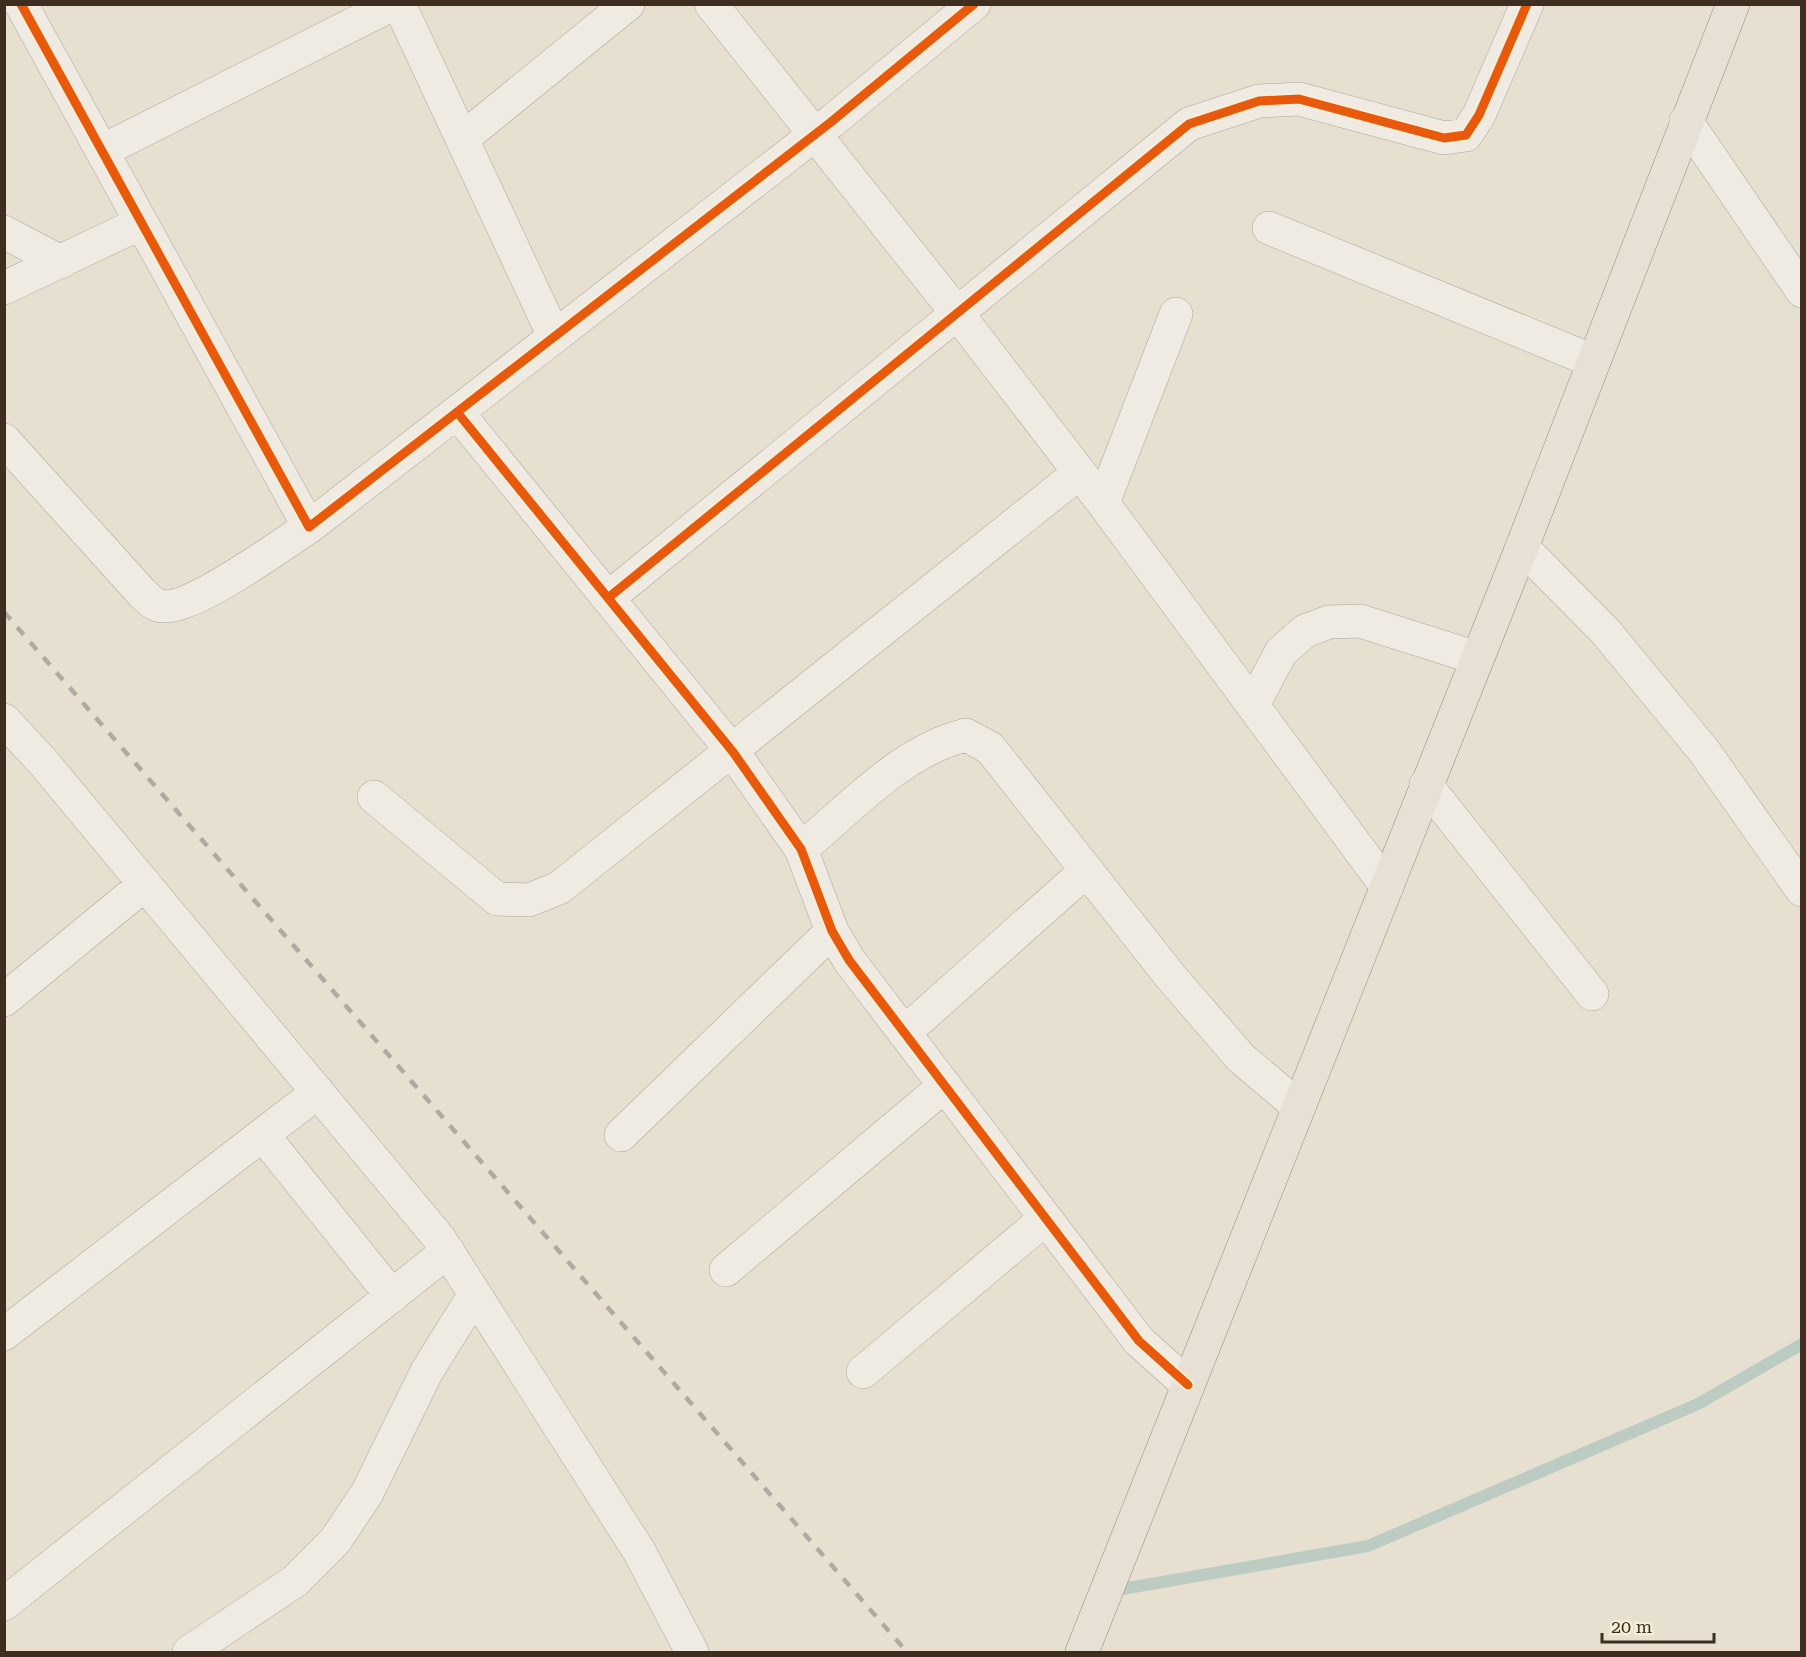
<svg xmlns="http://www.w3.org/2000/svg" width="1806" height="1657" font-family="'Roboto Serif',serif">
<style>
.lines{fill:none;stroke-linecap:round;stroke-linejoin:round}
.stream{stroke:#bcccc2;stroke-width:12}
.minor-casing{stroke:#ada599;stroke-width:34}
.major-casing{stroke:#928b80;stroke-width:34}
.minor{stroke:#efebe3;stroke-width:33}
.major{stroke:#e6e1d4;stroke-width:33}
.rail{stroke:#afaaa2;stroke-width:4.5;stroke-dasharray:10 10;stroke-linecap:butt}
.cycleway-casing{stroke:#f7eed8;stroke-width:13}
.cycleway{stroke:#e8590c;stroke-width:9}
</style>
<rect width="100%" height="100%" fill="#e7e0d1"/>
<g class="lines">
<!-- stream -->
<path class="stream" d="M 1111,1591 L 1368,1546 L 1698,1404 L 1802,1344"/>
<defs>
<path id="minor" d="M 21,4 L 309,527 L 831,122 L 974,4
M 399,4 L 554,336
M 711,4 L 957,313 L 1103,503 L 1387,887
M 1686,121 L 1802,291
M 462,139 L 628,4
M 102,151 L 393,4
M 1269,228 L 1593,361
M 4,232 L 61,262
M 4,288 L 141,223
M 457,412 L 733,752 L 801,849 L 832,931 L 849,960 L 1139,1341 L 1188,1385
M 4,440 L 142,593 C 146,597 152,603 157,605 C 186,616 282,544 309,527
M 1103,503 L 1176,314
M 1522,547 L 1605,631 L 1704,751 L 1802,890
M 608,598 L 1189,124 L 1259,101 L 1299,99 L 1444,138 L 1466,135 L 1479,115 L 1527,4
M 1253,705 L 1281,652 L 1305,631 L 1329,622 L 1360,621 L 1477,658
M 4,720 L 43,762 L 439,1238 L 639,1551 L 692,1652
M 1426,785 L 1592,994
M 374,797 L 497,899 L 529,900 L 559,888 L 1079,473
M 801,849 C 852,807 901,751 966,735 L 990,748 L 1171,977 L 1241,1058 L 1299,1107
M 4,1000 L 145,884
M 904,1033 L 1087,870
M 263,1135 L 392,1296
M 621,1135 L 832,931
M 726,1270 L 943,1087
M 4,1334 L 318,1092
M 863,1372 L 1045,1219
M 4,1604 L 448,1251
M 189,1652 L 295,1581 L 335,1541 L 367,1493 L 427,1371 L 475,1294"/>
<path id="major" d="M 1082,1652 L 1522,547 L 1733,4"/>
</defs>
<!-- minor casing -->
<use href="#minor" class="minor-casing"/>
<!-- major casing -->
<use href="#major" class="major-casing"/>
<!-- minor -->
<use href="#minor" class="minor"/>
<!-- major -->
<use href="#major" class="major"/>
<!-- rail -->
<path class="rail" d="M 4,612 L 907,1652"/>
<defs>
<path id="cycleway" d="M 21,4 L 309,527 L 831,122 L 974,4
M 457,412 L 733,752 L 801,849 L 832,931 L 849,960 L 1139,1341 L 1188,1385
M 608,598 L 1189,124 L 1259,101 L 1299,99 L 1444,138 L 1466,135 L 1479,115 L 1527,4"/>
</defs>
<!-- cycleway casing -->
<use href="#cycleway" class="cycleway-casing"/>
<!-- cycleway -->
<use href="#cycleway" class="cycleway"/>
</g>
<!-- border -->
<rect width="1806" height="1657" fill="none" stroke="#3d2e20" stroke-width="12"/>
<!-- scale -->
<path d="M1602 1633v9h112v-9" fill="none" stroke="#3d2e20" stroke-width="3"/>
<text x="1611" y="1633" font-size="18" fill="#3d2e20" stroke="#f7eed8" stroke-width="4.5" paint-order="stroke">20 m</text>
</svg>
